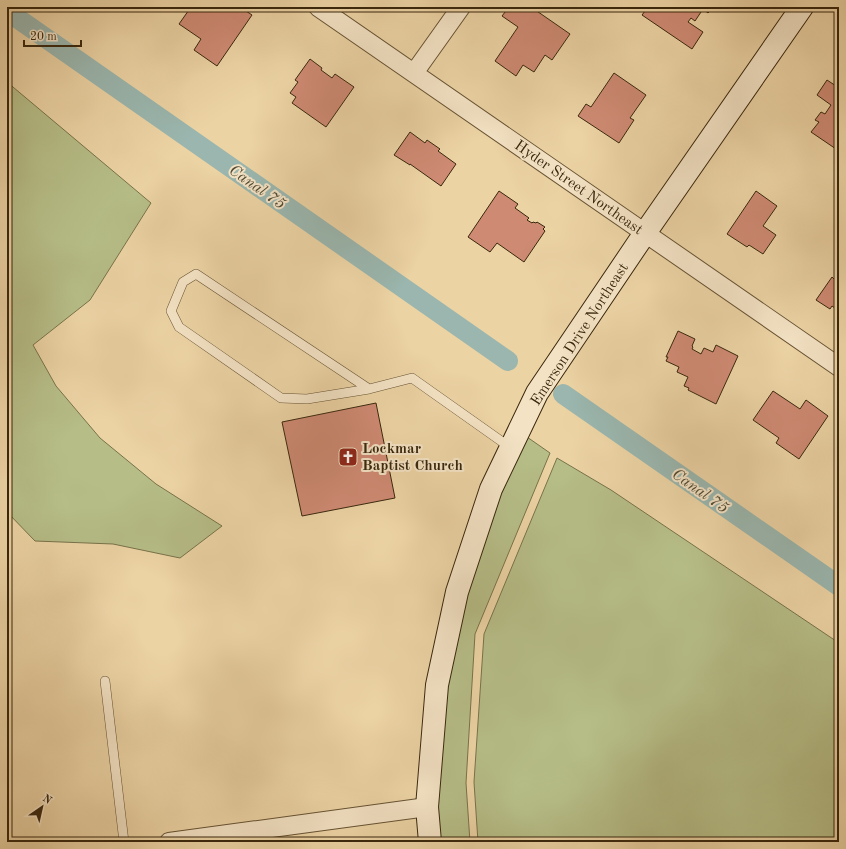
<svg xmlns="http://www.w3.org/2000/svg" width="846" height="849" font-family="'Old Standard TT',serif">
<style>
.green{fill:#b6bd87;stroke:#78724a}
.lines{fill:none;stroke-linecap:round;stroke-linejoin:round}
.canal{stroke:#9ab6ae;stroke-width:20}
.building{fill:#ce8a73;stroke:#39270d}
.lane-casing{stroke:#665233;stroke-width:10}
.street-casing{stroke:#665233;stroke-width:20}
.secondary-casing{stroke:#39270d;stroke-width:24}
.lane{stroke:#f3e2c4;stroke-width:9}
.street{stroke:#f3e2c4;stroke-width:18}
.secondary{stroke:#f3e2c4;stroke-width:22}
.labels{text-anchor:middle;stroke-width:4;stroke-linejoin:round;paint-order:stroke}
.street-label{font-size:15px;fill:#39270d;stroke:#f3e2c4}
.poi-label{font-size:15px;font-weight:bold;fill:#39270d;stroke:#f3e2c4;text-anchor:start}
.water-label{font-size:16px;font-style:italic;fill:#514b35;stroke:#f3e2c4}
</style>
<rect width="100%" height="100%" fill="#ecd3a4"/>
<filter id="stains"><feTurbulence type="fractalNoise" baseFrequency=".005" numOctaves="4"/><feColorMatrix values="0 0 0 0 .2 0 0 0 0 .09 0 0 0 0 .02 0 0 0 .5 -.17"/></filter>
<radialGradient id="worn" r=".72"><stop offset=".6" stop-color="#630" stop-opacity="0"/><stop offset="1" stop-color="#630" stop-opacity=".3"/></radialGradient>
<!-- green -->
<path class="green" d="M 7,82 L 151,203 L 90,300 L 33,345 L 56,386 L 100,438 L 156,484 L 222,526 L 180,558 L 113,544 L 35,541 L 7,512 L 7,369 L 11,367 L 7,346 Z
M 527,437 L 550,453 L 475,634 L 466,783 L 470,842 L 440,842 L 437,805 L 447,685 L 467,594 L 500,492 Z
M 557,458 L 611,490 L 839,643 L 839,842 L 478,842 L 474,782 L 484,634 Z"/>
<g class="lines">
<!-- canal -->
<path class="canal" d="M 7,11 L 508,361
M 563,394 L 839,586"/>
</g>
<!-- building -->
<path class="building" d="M 191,7 L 229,7 L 234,10 L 235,7 L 240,7 L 252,15 L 217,66 L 194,50 L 201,39 L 179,24 Z
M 509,7 L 531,7 L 570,34 L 552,60 L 545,55 L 534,72 L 523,65 L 516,76 L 495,61 L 518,27 L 502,16 Z
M 648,7 L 713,7 L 708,13 L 703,9 L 695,21 L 691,18 L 688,22 L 703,32 L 692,49 L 642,15 Z
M 310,59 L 322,68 L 321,70 L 332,78 L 335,74 L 354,87 L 326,127 L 292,103 L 296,97 L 290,93 L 298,82 L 295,80 Z
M 614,73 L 646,95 L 630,118 L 634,120 L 619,143 L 578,116 L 586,104 L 591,107 Z
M 827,80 L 839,88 L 839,144 L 836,149 L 811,132 L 819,122 L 815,120 L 821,112 L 825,114 L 831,105 L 817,95 Z
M 410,132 L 425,143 L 427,140 L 440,149 L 438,151 L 456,164 L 441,186 L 410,164 L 410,165 L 394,155 Z
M 499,191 L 518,204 L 515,208 L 529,218 L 527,220 L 532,223 L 533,222 L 536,223 L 537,222 L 545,227 L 543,229 L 545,231 L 524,262 L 497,243 L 490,252 L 468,237 Z
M 756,191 L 777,206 L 763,226 L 776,235 L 763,254 L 749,245 L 747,247 L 727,234 Z
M 839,272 L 839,311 L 832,306 L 830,309 L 816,300 L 832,277 L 834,279 Z
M 839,311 L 839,320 L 835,317 Z
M 678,331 L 695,339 L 692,346 L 693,347 L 692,349 L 701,354 L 704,348 L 713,352 L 716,345 L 738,356 L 716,404 L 688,390 L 689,388 L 684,386 L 688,377 L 677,372 L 679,367 L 666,361 L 668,357 L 666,357 Z
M 773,391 L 800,409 L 806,400 L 828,416 L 799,459 L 776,443 L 779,438 L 753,420 Z
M 376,403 L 395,498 L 302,516 L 282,422 Z"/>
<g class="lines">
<defs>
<path id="lane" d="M 369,389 L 196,274 L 183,282 L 171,311 L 179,327 L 281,398 L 307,399 L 369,389 L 412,378 L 511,448
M 105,681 L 124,842"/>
<path id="street" d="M 318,7 L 839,367
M 414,73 L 461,7
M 169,842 L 427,807"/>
<path id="secondary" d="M 430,842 L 427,807 L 437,685 L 457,592 L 491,489 L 537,393 L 645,233 L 802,7"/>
</defs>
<!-- lane casing -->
<use href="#lane" class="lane-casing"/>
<!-- street casing -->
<use href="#street" class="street-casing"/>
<!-- secondary casing -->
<use href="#secondary" class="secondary-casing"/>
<!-- lane -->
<use href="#lane" class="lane"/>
<!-- street -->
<use href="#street" class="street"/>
<!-- secondary -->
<use href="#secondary" class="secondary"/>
</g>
<!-- icons -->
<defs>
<symbol id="church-square" viewBox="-11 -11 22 22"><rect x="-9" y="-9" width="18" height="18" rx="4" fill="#8f2418" stroke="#f3e2c4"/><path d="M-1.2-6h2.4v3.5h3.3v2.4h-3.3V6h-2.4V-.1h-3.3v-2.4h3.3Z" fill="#fff"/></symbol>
</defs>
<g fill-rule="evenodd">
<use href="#church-square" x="337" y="446" width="22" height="22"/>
</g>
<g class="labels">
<!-- street labels -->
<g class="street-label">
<text transform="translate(579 187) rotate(35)" y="5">Hyder Street Northeast</text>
<text transform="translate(579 334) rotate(-57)" y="5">Emerson Drive Northeast</text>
</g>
<!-- poi labels -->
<g class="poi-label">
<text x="362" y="453">Lockmar<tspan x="362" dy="17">Baptist Church</tspan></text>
</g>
<!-- water labels -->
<g class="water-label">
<text transform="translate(258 186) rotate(35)" y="6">Canal 75</text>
<text transform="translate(701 490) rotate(35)" y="6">Canal 75</text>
</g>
</g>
<!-- margin -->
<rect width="846" height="849" fill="none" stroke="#ecd3a4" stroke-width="24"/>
<rect x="8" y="8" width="830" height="833" fill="none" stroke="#39270d" stroke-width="2"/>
<rect x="12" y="12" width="822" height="825" fill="none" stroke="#39270d"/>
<!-- north arrow -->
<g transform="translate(42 807) rotate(34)" stroke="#f3e2c4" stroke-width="3" paint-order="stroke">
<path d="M0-3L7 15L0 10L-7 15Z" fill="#39270d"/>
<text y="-6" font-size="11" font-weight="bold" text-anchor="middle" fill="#39270d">N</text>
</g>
<!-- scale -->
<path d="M24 40v6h57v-6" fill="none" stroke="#39270d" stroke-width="2"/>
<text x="30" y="40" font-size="12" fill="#39270d" stroke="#f3e2c4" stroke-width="3" paint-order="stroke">20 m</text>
<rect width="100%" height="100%" filter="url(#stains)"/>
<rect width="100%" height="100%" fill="url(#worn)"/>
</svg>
